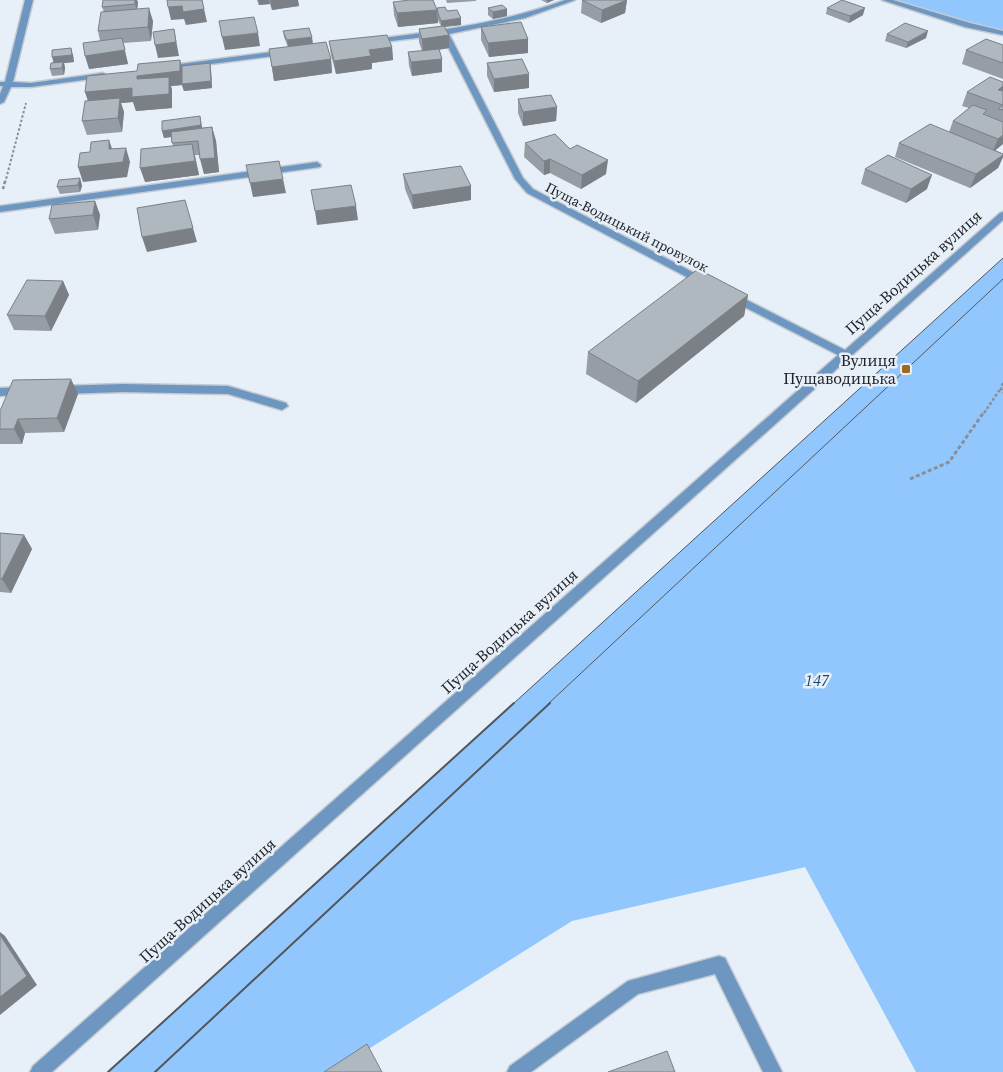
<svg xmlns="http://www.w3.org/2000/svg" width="1003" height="1072" font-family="'Source Serif 4',serif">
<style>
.green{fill:#92c7fe}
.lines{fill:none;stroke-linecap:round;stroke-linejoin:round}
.service-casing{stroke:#c3cad2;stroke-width:3}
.minor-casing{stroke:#c3cad2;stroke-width:3}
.path-far2{stroke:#898f95;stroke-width:2;stroke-dasharray:2.5 2;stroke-linecap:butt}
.path-far1{stroke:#898f95;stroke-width:2.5;stroke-dasharray:3 2;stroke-linecap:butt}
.path{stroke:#898f95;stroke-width:3;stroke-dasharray:4 2.5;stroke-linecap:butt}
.service{fill:#6d96c0;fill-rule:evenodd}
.minor{fill:#6d96c0;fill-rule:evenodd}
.tram-far1{stroke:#52565b;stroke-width:1}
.tram{stroke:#52565b;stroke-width:2}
.wall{fill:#969da4}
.shaded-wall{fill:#7a8086}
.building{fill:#afb7bf;stroke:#7a8086}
.poi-dot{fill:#9e6921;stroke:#e7eff8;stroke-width:2}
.labels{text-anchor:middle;stroke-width:5;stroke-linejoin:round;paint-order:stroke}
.far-street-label{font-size:14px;fill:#1f2225;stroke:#e7eff8}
.street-label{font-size:16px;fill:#1f2225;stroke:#e7eff8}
.poi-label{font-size:16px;fill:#1f2225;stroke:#e7eff8;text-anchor:end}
.park-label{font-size:16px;font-style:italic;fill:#19456e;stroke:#e7eff8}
</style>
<rect width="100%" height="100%" fill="#e7eff8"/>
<!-- green -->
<path class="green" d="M 886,0 L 1003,0 L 1003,33 Z
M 1003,258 L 1003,1072 L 916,1072 L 805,867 L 572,921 L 332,1072 L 108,1072 Z"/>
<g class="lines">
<defs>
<path id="service" d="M 317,162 L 321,165 L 320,167 L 0,212 L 0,206 Z
M 123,384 L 228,386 L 286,403 L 288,406 L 282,410 L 228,394 L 123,392 L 60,394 L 54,390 L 60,386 Z
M 25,387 L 31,391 L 29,394 L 0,396 L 0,388 Z
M 719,956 L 725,958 L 782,1072 L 763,1072 L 715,974 L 638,994 L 531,1072 L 507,1072 L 510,1066 L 628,981 Z"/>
<path id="minor" d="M 25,0 L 33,0 L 13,82 L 31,83 L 103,73 L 107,75 L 106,77 L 31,87 L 11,87 L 4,102 L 0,104 L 0,94 L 3,86 L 0,86 L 0,82 L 5,82 Z
M 565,0 L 575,0 L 525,18 L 449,34 L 523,178 L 533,189 L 708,280 L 708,284 L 700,284 L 527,193 L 515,179 L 442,35 L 374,43 L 370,41 L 374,39 C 439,31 503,23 565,0 Z
M 882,0 L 893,0 L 970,23 L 1003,31 L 1003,35 L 965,27 Z
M 287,50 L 290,50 L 290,54 L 165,70 L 161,68 L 165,66 Z
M 1003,212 L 1003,220 L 52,1072 L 30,1072 L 33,1066 L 838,355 L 729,299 L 729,295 L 737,295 L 845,350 L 1000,213 Z"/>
</defs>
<!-- service casing -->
<use href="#service" class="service-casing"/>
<!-- minor casing -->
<use href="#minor" class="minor-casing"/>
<!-- path-far2 -->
<path class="path-far2" d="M 5,183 L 26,103"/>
<!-- path-far1 -->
<path class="path-far1" d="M 3,189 L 5,181
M 1003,383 L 1001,388 L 1003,393
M 984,413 L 1001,388"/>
<!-- path -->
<path class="path" d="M 910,479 L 949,462 L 984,412"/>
<!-- service -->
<use href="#service" class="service"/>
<!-- minor -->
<use href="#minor" class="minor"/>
<!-- tram-far1 -->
<path class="tram-far1" d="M 513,704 L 1003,258
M 548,704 L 1003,279"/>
<!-- tram -->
<path class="tram" d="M 108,1072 L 514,703
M 155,1072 L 550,703"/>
</g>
<!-- wall -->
<path class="wall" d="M 257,0 L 298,0 L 299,6 L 272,10 L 270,4 L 259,5 Z
M 446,0 L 476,0 L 476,1 L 447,3 Z
M 541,0 L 554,0 L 547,3 Z
M 582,0 L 627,0 L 625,13 L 601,23 L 581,13 Z
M 138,2 L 137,9 L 153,21 L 151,41 L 123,43 L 128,64 L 89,69 L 100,41 L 98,31 L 104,12 L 102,7 Z
M 393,2 L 437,8 L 447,11 L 461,25 L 445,27 L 449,48 L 439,50 L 442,72 L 412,76 L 409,66 L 408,52 L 422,51 L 419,42 L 419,29 L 441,26 L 438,20 L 438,23 L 398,27 L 394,15 Z
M 488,8 L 507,16 L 493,19 L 488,15 Z
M 827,8 L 863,15 L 849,23 L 826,14 Z
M 481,27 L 528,39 L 528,53 L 489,57 L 481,40 Z
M 283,31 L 313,44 L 331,59 L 332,73 L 274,81 L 269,49 L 288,47 L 284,37 Z
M 887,34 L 926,38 L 906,48 L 885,41 Z
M 329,41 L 392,47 L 393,60 L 372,63 L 372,69 L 336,74 L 331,55 Z
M 1003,45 L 1003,79 L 962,64 L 966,50 Z
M 73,55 L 74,62 L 64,63 L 65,68 L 64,75 L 52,76 L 50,69 L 53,62 Z
M 180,60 L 182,67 L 211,70 L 212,88 L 184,91 L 182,85 L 171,86 L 172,90 L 172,108 L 136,111 L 133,102 L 121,103 L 124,112 L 122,132 L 87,135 L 82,121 L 88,101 L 85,92 L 137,71 Z
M 487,63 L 529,88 L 494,92 L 487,76 Z
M 1003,82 L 1003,144 L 995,150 L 1003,154 L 1003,157 L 998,168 L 970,188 L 895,157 L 899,143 L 949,132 L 953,121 L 969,108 L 962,106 L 967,92 Z
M 518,99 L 557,107 L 556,121 L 523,126 L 518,113 Z
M 212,127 L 216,141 L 219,172 L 204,174 L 200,155 L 195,155 L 199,175 L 145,182 L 173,146 L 171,137 L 164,138 L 162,131 Z
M 525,143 L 570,149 L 606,174 L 581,189 L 550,173 L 544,175 L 524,157 Z
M 865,169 L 927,189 L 906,203 L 861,184 Z
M 403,174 L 471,186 L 471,200 L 413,209 L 405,189 Z
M 80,178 L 82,186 L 80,192 L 60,194 L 57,187 Z
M 95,201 L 100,215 L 98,230 L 55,234 L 49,219 Z
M 63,281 L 69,295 L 51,331 L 14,330 L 7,315 Z
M 748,295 L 744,316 L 636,403 L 586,374 L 588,352 Z
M 78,394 L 64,432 L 25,433 L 22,444 L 0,444 L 0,411 Z
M 0,533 L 24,535 L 32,549 L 11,593 L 0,592 Z"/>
<!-- shaded-wall -->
<path class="shaded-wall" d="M 135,0 L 137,0 L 138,2 L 137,11 L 135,4 Z
M 202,0 L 207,22 L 186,25 L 184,19 L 171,20 L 168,7 Z
M 258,0 L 269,0 L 270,4 L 259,5 Z
M 270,0 L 298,0 L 299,6 L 272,10 Z
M 547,0 L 554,0 L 547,3 Z
M 627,0 L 625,13 L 601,23 L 602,10 Z
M 149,8 L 153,21 L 151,41 L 148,27 Z
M 865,8 L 863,15 L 849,23 L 850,16 Z
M 507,9 L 507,16 L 493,19 L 493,12 Z
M 437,10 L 438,23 L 398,27 L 397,13 Z
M 461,18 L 461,25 L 442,27 L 441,21 Z
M 174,29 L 179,56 L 158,58 L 155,45 Z
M 928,31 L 926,38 L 906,48 L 908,42 Z
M 258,33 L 260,46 L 225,50 L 222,37 Z
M 449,35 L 449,48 L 423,52 L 422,39 Z
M 312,37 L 313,44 L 288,47 L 287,40 Z
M 122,38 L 128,64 L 89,69 L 85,56 Z
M 528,39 L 528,53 L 489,57 L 488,43 Z
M 392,47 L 393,60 L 372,63 L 372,69 L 336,74 L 334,61 L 369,50 Z
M 71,48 L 73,55 L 74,62 L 64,63 L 65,68 L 64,75 L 62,68 L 54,64 L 52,57 Z
M 331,59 L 332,73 L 274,81 L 272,67 Z
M 442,59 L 442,72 L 412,76 L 411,62 Z
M 180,60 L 183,74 L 210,63 L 211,70 L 212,88 L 184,91 L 182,85 L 171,86 L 172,90 L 172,108 L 136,111 L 133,102 L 121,103 L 124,112 L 122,132 L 118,118 L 90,106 L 85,92 L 137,79 L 137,76 Z
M 529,74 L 529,88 L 494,92 L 494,79 Z
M 1003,86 L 1003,94 L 998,90 Z
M 557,107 L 556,121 L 523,126 L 523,112 Z
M 200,116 L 203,132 L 164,138 L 162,131 Z
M 212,127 L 216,141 L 219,172 L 204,174 L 200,159 Z
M 1003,135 L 1003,144 L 992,153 L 998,139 Z
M 109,140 L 114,154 L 109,149 Z
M 192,144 L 199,175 L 145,182 L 140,168 Z
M 126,148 L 130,162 L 127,177 L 83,182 L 78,167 Z
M 1003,155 L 1003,157 L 998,168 L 970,188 L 976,174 Z
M 550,159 L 550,173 L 544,175 L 544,161 Z
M 608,160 L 606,174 L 581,189 L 582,175 Z
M 932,175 L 927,189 L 906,203 L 911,189 Z
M 80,178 L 82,186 L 80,192 L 78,185 Z
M 283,179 L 286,193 L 253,197 L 250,183 Z
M 471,186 L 471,200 L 413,209 L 412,195 Z
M 95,201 L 100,215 L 98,230 L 93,215 Z
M 356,206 L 358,220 L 317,225 L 315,211 Z
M 193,228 L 197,242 L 147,252 L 142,237 Z
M 63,281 L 69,295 L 51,331 L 45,316 Z
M 748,295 L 744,316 L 636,403 L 638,381 Z
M 71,379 L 78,394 L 64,432 L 57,418 Z
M 18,419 L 25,433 L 22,444 L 14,429 Z
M 24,535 L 32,549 L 11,593 L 2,579 Z
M 0,932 L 5,936 L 37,985 L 0,1015 Z"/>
<!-- building -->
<path class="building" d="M 103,0 L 135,0 L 135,4 L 102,7 Z
M 167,0 L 202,0 L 204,9 L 183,12 L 182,6 L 168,7 Z
M 410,0 L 433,0 L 437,10 L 397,13 L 393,2 Z
M 582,0 L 627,0 L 602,10 Z
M 842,0 L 865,8 L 850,16 L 827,8 Z
M 502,5 L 507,9 L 493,12 L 488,8 Z
M 445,7 L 447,11 L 457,10 L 461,18 L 441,21 L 438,13 L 437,8 Z
M 149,8 L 148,27 L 98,31 L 101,12 Z
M 254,17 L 258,33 L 222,37 L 219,21 Z
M 521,22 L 528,39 L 488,43 L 481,27 Z
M 905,23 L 928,31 L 908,42 L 887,34 Z
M 444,26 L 449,35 L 422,39 L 419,29 Z
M 309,28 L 312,37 L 287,40 L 283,31 Z
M 174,29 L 176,42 L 155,45 L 153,32 Z
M 387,35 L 392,47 L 369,50 L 371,56 L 334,61 L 329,41 Z
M 122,38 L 125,50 L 85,56 L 83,43 Z
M 986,39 L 1003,45 L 1003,63 L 966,50 Z
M 326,42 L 331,59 L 272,67 L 269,49 Z
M 71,48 L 72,55 L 52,57 L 52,50 Z
M 439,49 L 442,59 L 411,62 L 408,52 Z
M 522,59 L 529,74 L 494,79 L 487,63 Z
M 180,60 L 180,71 L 137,76 L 137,79 L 169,77 L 169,94 L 132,97 L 132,88 L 85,92 L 87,76 L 137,71 L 138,64 Z
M 63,62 L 62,68 L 50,69 L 51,63 Z
M 210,63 L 211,81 L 182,84 L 182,66 Z
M 990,77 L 1003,82 L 1003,86 L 998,90 L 1003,91 L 1003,105 L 967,92 Z
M 551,95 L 557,107 L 523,112 L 518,99 Z
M 120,98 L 118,118 L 82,121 L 85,101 Z
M 973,105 L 987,110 L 983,114 L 1003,122 L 1003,135 L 998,139 L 953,121 Z
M 1003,105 L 1003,110 L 998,109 Z
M 200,116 L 201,125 L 162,131 L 162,121 Z
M 930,124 L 1003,154 L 1003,155 L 976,174 L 899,143 Z
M 212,127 L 215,158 L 200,159 L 198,141 L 172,143 L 171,132 Z
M 555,134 L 570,149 L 577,145 L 608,160 L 582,175 L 550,159 L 544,161 L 525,143 Z
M 109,140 L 109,149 L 126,148 L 123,162 L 78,167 L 80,153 L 90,152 L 91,142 Z
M 192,144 L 195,161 L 140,168 L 141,149 Z
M 888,155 L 932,175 L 911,189 L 865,169 Z
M 279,161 L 283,179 L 250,183 L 246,165 Z
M 461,166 L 471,186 L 412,195 L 403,174 Z
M 80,178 L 78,185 L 57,187 L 59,180 Z
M 351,185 L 356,206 L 315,211 L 311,190 Z
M 185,200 L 193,228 L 142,237 L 137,208 Z
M 95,201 L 93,215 L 49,219 L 52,205 Z
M 698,269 L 748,295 L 638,381 L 588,352 Z
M 27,280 L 63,281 L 45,316 L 7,315 Z
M 71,379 L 57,418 L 18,419 L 14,429 L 0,429 L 0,411 L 13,380 Z
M 0,533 L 24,535 L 2,579 L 0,579 Z
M 0,935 L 27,976 L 0,997 Z
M 367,1044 L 382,1072 L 324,1072 Z
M 667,1051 L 675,1072 L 608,1072 Z"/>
<!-- markers -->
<rect class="poi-dot" x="901" y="364" width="10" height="10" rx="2.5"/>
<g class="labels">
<!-- far-street labels -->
<g class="far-street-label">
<text transform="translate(627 227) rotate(27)" y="5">Пуща-Водицький провулок</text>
</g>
<!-- street labels -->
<g class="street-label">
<text transform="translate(913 272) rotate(-42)" y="6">Пуща-Водицька вулиця</text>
<text transform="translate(509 631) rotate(-42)" y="6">Пуща-Водицька вулиця</text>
<text transform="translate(207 900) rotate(-42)" y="6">Пуща-Водицька вулиця</text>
</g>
<!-- poi labels -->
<g class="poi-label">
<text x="896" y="366">Вулиця<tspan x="896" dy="18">Пущаводицька</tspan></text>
</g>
<!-- park labels -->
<g class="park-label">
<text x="817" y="686">147</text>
</g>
</g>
</svg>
